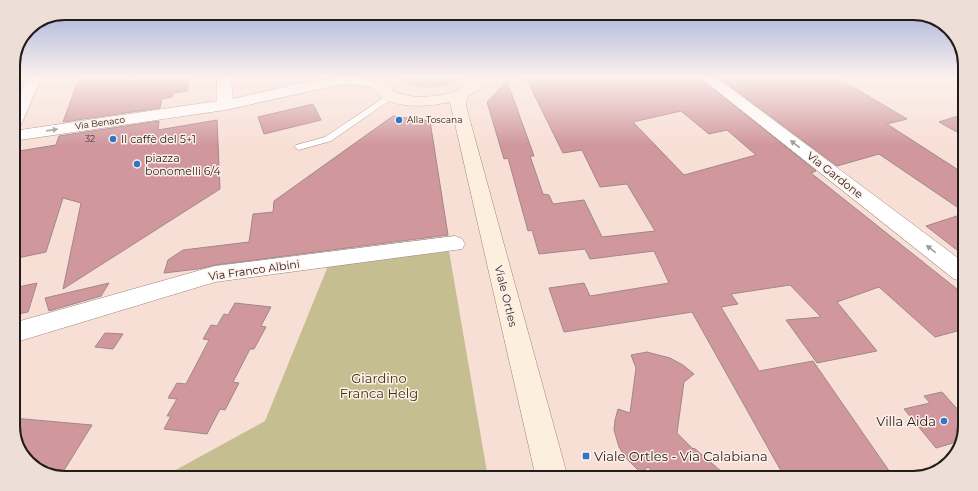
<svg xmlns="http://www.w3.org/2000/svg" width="978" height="491" font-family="Montserrat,sans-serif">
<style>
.green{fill:#c4be90}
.building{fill:#d0979d;stroke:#a0888a;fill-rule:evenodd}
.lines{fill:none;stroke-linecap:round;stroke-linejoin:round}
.lane-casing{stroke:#9d867e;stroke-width:1}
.street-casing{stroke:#9d867e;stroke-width:1}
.secondary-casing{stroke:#9d867e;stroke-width:1}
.lane{fill:#fff;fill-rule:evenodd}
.street{fill:#fff;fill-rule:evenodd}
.secondary{fill:#fdefde;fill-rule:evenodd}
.oneway{fill:#9c9998}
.poi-dot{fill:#2c78c8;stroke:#feefe9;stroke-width:1.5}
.labels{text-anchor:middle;stroke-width:3;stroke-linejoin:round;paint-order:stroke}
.far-poi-label{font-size:9px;fill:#241c19;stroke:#feefe9;text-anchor:start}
.far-street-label{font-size:9px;fill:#241c19;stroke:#feefe9}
.number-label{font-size:9px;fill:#4f3b3a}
.poi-label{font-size:11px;fill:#241c19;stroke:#feefe9;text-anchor:start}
.street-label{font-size:11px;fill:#241c19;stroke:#feefe9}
.near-park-label{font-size:13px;fill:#3b340a;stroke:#feefe9}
.near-poi-label{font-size:13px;fill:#241c19;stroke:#feefe9;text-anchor:end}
.rim{fill:none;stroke:#241c19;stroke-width:2}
</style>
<rect width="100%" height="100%" fill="#f8dfd6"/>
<!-- green -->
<path class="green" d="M 399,78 L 462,78 C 446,91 415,91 399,78 Z
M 449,251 L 488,478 L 161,478 L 265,421 L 328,266 Z"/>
<!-- building -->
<path class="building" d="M 99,78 L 128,78 L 128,82 L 155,78 L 188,78 L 188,91 L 173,93 L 172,97 L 162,99 L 160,108 L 63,122 L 78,81 Z
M 526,78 L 700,78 L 816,171 L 811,173 L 962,293 L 961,330 L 935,337 L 879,287 L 837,302 L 877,351 L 817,363 L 786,320 L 821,317 L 790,285 L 731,294 L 738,304 L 721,307 L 759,371 L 813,361 L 894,478 L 785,478 L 692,312 L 564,332 L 549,288 L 584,283 L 590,296 L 669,283 L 654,251 L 590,259 L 585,249 L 539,254 L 532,230 L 528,231 L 508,158 L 504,159 L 487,102 L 507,81 L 534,156 L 530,156 L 543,194 L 549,195 L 553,204 L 584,200 L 602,237 L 655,231 L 627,184 L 600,187 L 582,150 L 563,153 ZM 681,111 L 709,134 L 727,130 L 756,155 L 684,175 L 633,122 Z
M 719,78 L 838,78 L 907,119 L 887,124 L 963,173 L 963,211 L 879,154 L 837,166 Z
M 313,104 L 321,120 L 264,134 L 258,117 Z
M 964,114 L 964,136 L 939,122 Z
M 393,116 L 430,121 L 448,235 L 215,265 L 198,269 L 164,273 L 168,260 L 183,250 L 249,242 L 253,214 L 273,212 L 274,201 Z
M 217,120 L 220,189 L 63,289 L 81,203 L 63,198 L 46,252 L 13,259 L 13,152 L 56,145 L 59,136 L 159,121 L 158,130 Z
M 963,214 L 963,229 L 962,254 L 926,226 Z
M 37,283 L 28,312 L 13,315 L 13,288 Z
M 109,283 L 101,296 L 49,311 L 45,298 Z
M 235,303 L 271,307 L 261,326 L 266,327 L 254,349 L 250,349 L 233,382 L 239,383 L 225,410 L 220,409 L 207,434 L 164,429 L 171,416 L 167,416 L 177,399 L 168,398 L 177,383 L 186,384 L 209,340 L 203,339 L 211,325 L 217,326 L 224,314 L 228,315 Z
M 105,333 L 123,334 L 113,349 L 95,347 Z
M 647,352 L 670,358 L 683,365 L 694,374 L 684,382 L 677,433 L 693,449 L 694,448 L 729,478 L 659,478 L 648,467 L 641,473 L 625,457 L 619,447 L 614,430 L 615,420 L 618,409 L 630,413 L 636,368 L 631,355 Z
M 942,392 L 960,412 L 960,441 L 936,448 L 904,409 L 930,403 L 924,396 Z
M 13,418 L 92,425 L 60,477 L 42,473 L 22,455 L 13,430 Z"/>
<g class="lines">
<defs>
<path id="lane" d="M 389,94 L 392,94 L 396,96 L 331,141 L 299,150 L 294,147 L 296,145 L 325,137 Z"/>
<path id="street" d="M 27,78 L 41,78 L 21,125 L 19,129 L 13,130 L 13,107 Z
M 217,78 L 231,78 L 233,99 C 278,89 336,70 381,81 L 383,84 L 381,87 C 372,89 354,84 343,84 L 225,110 L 13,141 L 13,131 L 217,101 Z
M 701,78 L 717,78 L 962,261 L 962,281 L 954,279 Z
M 455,236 L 462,239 L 465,244 L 462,249 L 215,282 L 13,343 L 13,323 L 215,266 Z"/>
<path id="secondary" d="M 367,78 L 381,78 C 394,102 432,99 455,91 C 471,85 471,75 491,78 L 481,88 L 467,97 L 466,106 L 568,478 L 536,478 L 450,102 C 423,108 376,111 367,78 Z"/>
</defs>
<!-- lane casing -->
<use href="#lane" class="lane-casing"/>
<!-- street casing -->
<use href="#street" class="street-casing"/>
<!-- secondary casing -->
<use href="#secondary" class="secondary-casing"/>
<!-- lane -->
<use href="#lane" class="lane"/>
<!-- street -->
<use href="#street" class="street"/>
<!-- secondary -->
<use href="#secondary" class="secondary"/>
</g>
<!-- one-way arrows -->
<defs><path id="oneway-solid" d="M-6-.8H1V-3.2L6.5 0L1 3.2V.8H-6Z"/></defs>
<g class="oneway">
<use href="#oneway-solid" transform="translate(52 130) rotate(-8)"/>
<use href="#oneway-solid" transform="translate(795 144) rotate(-142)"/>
<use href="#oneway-solid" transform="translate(931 249) rotate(-142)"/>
</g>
<!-- sky -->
<linearGradient id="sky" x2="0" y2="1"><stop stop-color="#a1aed9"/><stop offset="0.53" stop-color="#fcf1ed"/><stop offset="1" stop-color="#fcf1ed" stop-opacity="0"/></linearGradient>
<rect width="978" height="146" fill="url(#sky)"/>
<!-- markers -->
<g class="poi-dot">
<circle cx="399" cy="120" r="4"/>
<circle cx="113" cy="139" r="4"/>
<circle cx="137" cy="164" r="4"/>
<circle cx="944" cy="421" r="4"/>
<rect x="582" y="452" width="8" height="8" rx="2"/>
</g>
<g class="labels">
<!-- far-poi labels -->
<g class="far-poi-label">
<text x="407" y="123">Alla Toscana</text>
</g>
<!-- far-street labels -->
<g class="far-street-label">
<text transform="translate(100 123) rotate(-8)" y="3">Via Benaco</text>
</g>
<!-- number labels -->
<g class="number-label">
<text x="90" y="142">32</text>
</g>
<!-- poi labels -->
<g class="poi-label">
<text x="121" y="143">Il caffè del 5+1</text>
<text x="145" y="162">piazza<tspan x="145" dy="13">bonomelli 6/4</tspan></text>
</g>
<!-- street labels -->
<g class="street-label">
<text transform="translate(835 175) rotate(38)" y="4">Via Gardone</text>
<text transform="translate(254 270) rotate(-8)" y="4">Via Franco Albini</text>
<text transform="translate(506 296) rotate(76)" y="4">Viale Ortles</text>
</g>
<!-- near-park labels -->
<g class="near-park-label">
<text x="379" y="383">Giardino<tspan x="379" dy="15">Franca Helg</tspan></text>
</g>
<!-- near-poi labels -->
<g class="near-poi-label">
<text x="936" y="426">Villa Aida</text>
<text x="594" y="461" text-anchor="start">Viale Ortles - Via Calabiana</text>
</g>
</g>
<!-- crop -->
<path d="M0 0H978V491H0ZM65 20H913A45 45 0 0 1 958 65V426A45 45 0 0 1 913 471H65A45 45 0 0 1 20 426V65A45 45 0 0 1 65 20Z" fill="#edded8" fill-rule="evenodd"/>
<path class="rim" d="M65 20H913A45 45 0 0 1 958 65V426A45 45 0 0 1 913 471H65A45 45 0 0 1 20 426V65A45 45 0 0 1 65 20Z"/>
</svg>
